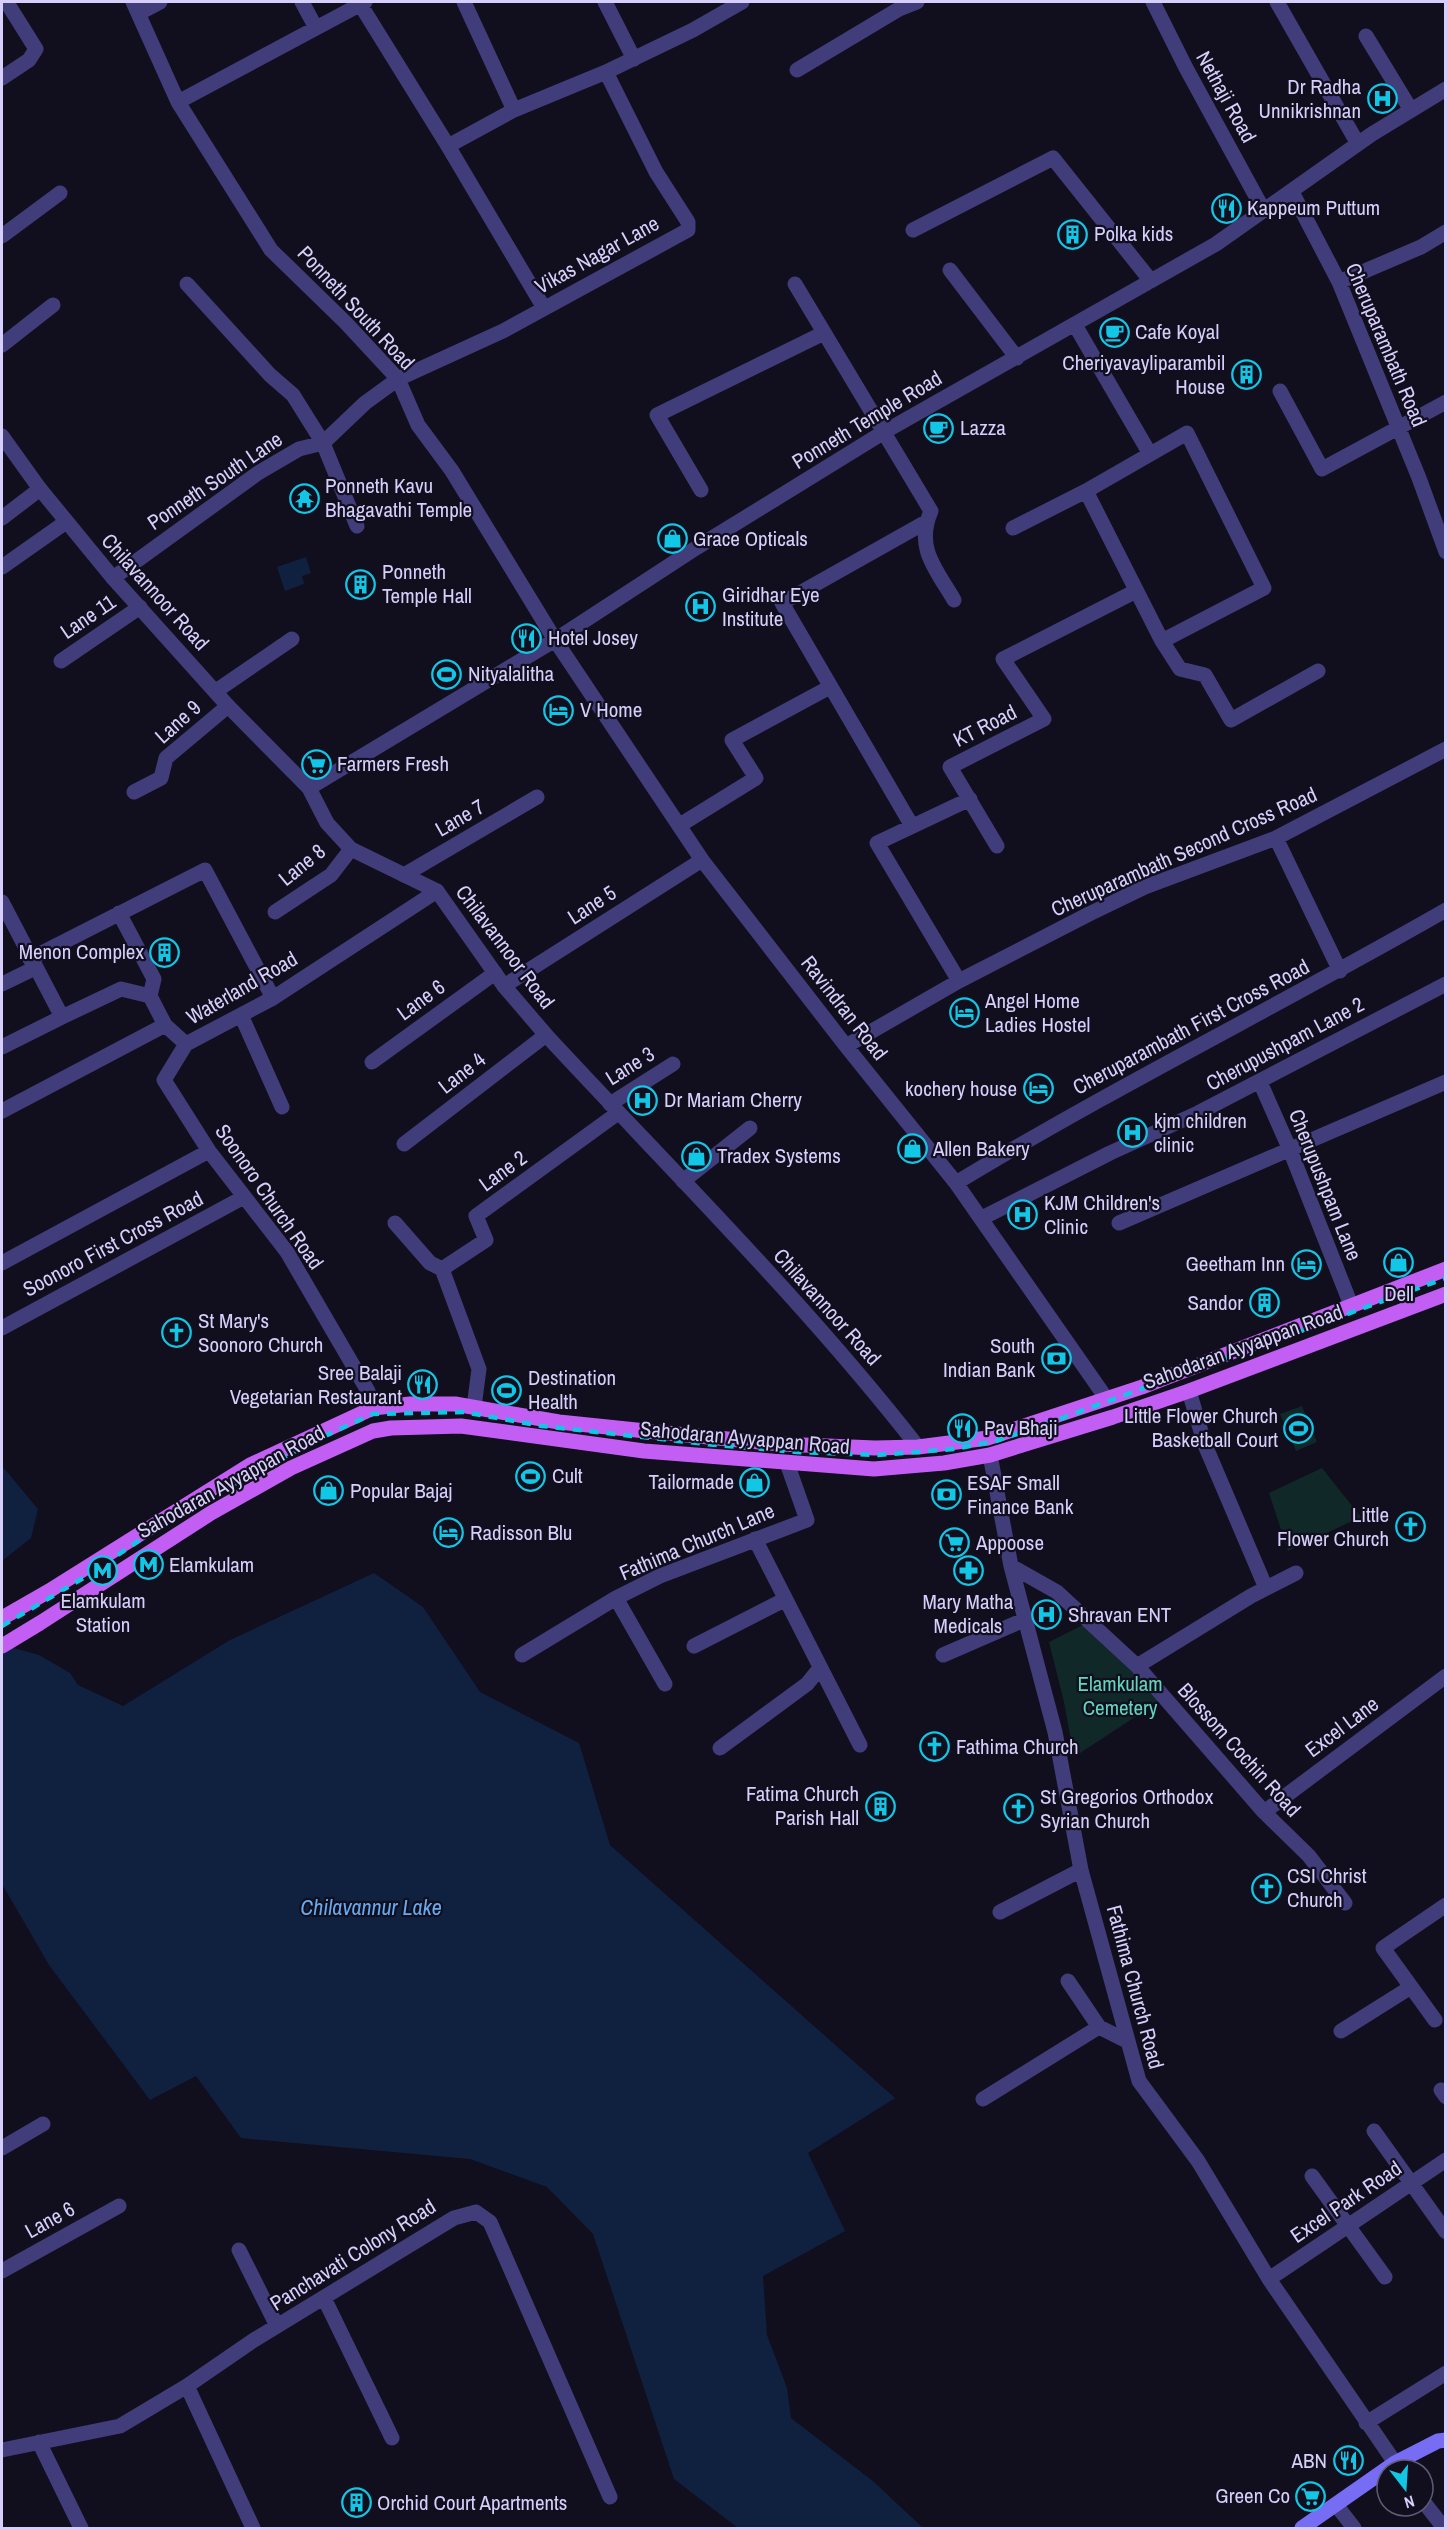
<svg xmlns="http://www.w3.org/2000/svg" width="1447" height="2530" font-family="'Archivo Narrow',sans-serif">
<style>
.green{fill:#112828}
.water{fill:#102140}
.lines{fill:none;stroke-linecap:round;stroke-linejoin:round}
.minor{stroke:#413c7a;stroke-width:15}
.tertiary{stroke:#413c7a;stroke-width:15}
.secondary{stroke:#766df4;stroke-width:15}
.primary{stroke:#c25ef3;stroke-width:15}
.rail{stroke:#11c7e5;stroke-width:4.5;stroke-dasharray:9 8;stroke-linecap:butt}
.labels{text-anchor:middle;stroke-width:4.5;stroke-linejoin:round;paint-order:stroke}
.poi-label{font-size:21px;fill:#d6cffb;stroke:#110e1e;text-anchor:start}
.street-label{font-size:21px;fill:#d6cffb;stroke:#110e1e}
.park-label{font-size:21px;fill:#61d5bd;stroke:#110e1e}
.water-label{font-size:22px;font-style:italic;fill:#65abf4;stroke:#110e1e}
</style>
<rect width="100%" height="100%" fill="#110e1e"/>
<!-- green -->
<path class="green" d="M 1302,1406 L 1317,1442 L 1296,1451 L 1280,1414 Z
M 1322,1468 L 1361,1517 L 1288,1551 L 1269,1493 Z
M 1085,1624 L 1161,1700 L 1074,1757 L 1064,1702 L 1049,1642 Z"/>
<!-- water -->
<path class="water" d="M 306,557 L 311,573 L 302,576 L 304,584 L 285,591 L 277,567 Z
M 2,1466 L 38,1509 L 31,1538 L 2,1561 Z
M 374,1573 L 423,1607 L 480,1692 L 579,1743 L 610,1845 L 895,2098 L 808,2153 L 845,2231 L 763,2276 L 767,2335 L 787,2388 L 791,2418 L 874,2482 L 923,2528 L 738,2528 L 674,2479 L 593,2234 L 547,2187 L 470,2159 L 241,2138 L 196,2076 L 150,2100 L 49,1965 L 2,1884 L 2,1642 L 3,1645 L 39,1655 L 70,1673 L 78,1685 L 123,1706 L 230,1640 Z"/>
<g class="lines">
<!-- minor -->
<path class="minor" d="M 133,2 L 178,102 L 271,250 L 346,323 L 398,379 L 418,425 L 452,471 L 555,640 L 702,860 L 846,1046 L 956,1183 L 1106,1398
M 302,2 L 316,28
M 464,2 L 514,110
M 605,2 L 634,59
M 1153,2 L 1186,68 L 1264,211
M 1277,2 L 1358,144
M 360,4 L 448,146 L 544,308
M 139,13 L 160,2
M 1366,36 L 1411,110
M 797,70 L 899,9 L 917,2
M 2,78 L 29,60 L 36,49 L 9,6
M 178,102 L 365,2
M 448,146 L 514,110 L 606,72 L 693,30 L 742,2
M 1292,192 L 1339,282 L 1419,478 L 1446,552
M 913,230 L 1053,158 L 1151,281
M 2,236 L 60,193
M 950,270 L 1017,358
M 1339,282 L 1421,247 L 1446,232
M 187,284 L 270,375 L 293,395 L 323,443 L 357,526
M 795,284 L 931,511 C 915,548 936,569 954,600
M 1075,325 L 1150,454
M 2,345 L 53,305
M 1280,391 L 1322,469 L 1446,402
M 701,490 L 657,415 L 824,333
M 1086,491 L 1162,641 L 1180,669 L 1205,675 L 1231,720 L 1318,671
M 2,518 L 40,489
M 1013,528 L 1086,491 L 1187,433 L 1264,588 L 1162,641
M 2,567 L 66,522
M 113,578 L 258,473 L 299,449 L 323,443 L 365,403 L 398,379 L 503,331 L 688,230 L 688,222 L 656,172 L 606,72
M 61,661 L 140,607
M 216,691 L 292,639
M 309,788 L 555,640 L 696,548 L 884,432 L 1216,244 L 1372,134 L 1446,89
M 134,792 L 161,778 L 166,758 L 228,706
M 680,825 L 756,778 L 732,740 L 830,687
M 912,826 L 782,603 L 926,522
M 1276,838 L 1340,971
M 997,846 L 950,767 L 1044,719 L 1003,659 L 1136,591
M 404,875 L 537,797
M 2,902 L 62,1017 L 121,989 L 150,996 L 165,1025 L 186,1044
M 275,912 L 331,875 L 351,849
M 119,913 L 154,979 L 150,996
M 30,959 L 205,870 L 273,998
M 959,981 L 877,843 L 970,799
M 2,984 L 35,968
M 504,986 L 702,860
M 241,1015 L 282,1107
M 186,1044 L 164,1080 L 209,1151 L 287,1252 L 368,1391 L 373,1408
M 186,1044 L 273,998 L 437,891
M 846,1046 L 959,981 L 1089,914 L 1145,887 L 1276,838 L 1446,749
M 2,1047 L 62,1017
M 372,1062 L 495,973
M 1260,1082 L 1290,1150 L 1351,1305
M 610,1104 L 673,1064
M 2,1111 L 165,1025
M 404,1144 L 546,1035
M 683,1181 L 750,1128
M 956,1183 C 1116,1086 1284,1003 1446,910
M 982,1218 L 1110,1153 L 1198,1113 L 1446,984
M 395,1223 L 430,1263 L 442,1269 L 479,1369 L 474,1407
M 1119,1223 L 1446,1082
M 2,1263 L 209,1151
M 442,1269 L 486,1240 L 476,1216 L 618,1113
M 2,1328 L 244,1197
M 1189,1391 L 1205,1445 L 1266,1588
M 990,1455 L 1011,1566 L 1055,1732 L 1081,1870 L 1139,2081 L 1198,2161 L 1269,2279 L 1400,2470
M 755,1539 L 860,1745
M 1011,1566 L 1057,1592 L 1137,1666 L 1264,1812 L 1309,1856 L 1345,1903
M 616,1598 L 665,1684
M 694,1646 L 784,1600
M 522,1655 L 616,1598 L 660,1576 L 807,1520 L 787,1463
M 943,1655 L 1026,1619
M 1137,1666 L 1251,1596 L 1296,1573
M 720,1748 L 807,1684 L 820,1668
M 1264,1812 L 1446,1676
M 1000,1912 L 1081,1870
M 1068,1981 L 1099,2027 L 1127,2041
M 1435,2020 L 1383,1948 L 1446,1905
M 1341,2031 L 1411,1987
M 1441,2090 L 1446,2097
M 983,2099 L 1099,2027
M 1374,2131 L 1446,2232
M 2,2148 L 43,2124
M 1312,2176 L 1385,2277
M 239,2250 L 277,2326
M 2,2271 L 119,2206
M 1269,2279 L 1446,2160
M 324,2298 L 392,2438
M 187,2386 L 253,2528
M 1366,2423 L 1446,2373
M 39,2442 L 81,2528
M 2,2450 L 120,2426 L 187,2386 L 254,2340 L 454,2218 L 476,2212 L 490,2222 L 610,2497
M 1423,2501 L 1444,2528
M 1337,2506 L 1354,2528"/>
<!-- tertiary -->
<path class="tertiary" d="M 2,436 L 40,489 L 113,578 L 228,706 L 309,788 L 327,823 L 351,849 L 437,891 L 504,986 L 546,1035 C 672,1171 804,1301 918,1447"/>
<!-- secondary -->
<path class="secondary" d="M 1302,2528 L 1395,2463 L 1438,2441 L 1446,2440"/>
<!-- primary -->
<path class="primary" d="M 2,1618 L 49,1591 L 250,1465 L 373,1408 L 410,1404 L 455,1404 L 559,1422 L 646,1431 L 780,1444 L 875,1448 L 918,1447 L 988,1438 L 1142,1387 L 1446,1269
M 2,1646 L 40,1623 L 211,1513 L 291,1468 L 373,1431 L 391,1428 L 461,1426 L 644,1451 L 874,1469 L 944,1463 L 990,1455 L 1113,1417 L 1189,1391 L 1446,1294"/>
<!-- rail -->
<path class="rail" d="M 2,1626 L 85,1577 L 177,1515 L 318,1439 L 373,1414 L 464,1412 L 542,1426 L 706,1444 L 797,1452 L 878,1455 L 954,1449 L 996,1441 L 1051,1422 L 1446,1278"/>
</g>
<!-- icons -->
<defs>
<symbol id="hospital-ring" viewBox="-11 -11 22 22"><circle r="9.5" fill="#110e1e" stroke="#11c7e5" stroke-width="1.5"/><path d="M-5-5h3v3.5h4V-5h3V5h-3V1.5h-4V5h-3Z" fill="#11c7e5"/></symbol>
<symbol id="restaurant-ring" viewBox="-11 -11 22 22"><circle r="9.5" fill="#110e1e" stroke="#11c7e5" stroke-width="1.5"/><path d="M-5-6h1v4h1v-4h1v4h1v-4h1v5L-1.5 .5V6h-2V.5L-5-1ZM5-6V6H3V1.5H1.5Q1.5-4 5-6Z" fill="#11c7e5"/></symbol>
<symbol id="building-ring" viewBox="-11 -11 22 22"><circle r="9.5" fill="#110e1e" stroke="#11c7e5" stroke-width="1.5"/><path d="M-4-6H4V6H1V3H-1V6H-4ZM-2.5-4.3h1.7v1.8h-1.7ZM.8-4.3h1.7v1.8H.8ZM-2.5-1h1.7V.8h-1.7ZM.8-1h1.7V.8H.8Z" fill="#11c7e5"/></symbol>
<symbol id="cafe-ring" viewBox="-11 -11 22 22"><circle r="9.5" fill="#110e1e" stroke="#11c7e5" stroke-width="1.5"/><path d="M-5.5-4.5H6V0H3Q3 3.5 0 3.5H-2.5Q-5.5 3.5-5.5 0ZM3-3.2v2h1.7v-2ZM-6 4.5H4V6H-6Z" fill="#11c7e5"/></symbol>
<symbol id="temple-ring" viewBox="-11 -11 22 22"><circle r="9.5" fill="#110e1e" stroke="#11c7e5" stroke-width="1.5"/><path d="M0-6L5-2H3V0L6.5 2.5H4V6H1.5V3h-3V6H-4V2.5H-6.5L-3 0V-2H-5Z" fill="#11c7e5"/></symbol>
<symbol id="shop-ring" viewBox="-11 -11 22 22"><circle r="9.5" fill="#110e1e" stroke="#11c7e5" stroke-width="1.5"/><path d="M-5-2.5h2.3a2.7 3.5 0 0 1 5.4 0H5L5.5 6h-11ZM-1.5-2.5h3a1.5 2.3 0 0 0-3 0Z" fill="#11c7e5"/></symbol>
<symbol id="stadium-ring" viewBox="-11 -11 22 22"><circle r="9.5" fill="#110e1e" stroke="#11c7e5" stroke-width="1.5"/><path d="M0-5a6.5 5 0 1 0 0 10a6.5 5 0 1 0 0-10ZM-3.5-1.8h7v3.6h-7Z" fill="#11c7e5"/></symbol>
<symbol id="hotel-ring" viewBox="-11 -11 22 22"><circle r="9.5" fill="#110e1e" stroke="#11c7e5" stroke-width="1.5"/><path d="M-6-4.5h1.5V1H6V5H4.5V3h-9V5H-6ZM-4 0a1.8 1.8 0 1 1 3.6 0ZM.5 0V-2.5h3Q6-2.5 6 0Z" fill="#11c7e5"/></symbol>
<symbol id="supermarket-ring" viewBox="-11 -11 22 22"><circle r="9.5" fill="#110e1e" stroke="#11c7e5" stroke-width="1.5"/><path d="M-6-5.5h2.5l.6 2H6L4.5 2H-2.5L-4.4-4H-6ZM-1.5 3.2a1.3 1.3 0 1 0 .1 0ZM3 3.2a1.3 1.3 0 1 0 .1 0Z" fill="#11c7e5"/></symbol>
<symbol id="church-ring" viewBox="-11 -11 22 22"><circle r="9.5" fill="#110e1e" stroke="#11c7e5" stroke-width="1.5"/><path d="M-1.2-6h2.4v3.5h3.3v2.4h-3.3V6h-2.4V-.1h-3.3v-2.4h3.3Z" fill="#11c7e5"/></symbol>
<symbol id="bank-ring" viewBox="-11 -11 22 22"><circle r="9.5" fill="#110e1e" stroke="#11c7e5" stroke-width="1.5"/><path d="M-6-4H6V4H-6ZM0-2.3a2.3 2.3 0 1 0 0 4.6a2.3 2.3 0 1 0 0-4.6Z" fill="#11c7e5"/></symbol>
<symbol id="metro-ring" viewBox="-11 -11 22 22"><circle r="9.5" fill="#110e1e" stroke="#11c7e5" stroke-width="1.5"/><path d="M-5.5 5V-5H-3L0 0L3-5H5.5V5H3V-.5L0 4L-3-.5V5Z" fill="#11c7e5"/></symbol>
<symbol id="pharmacy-ring" viewBox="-11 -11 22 22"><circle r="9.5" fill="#110e1e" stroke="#11c7e5" stroke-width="1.5"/><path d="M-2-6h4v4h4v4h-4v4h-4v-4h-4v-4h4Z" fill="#11c7e5"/></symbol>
</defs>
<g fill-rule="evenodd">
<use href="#hospital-ring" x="1366" y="82" width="33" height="33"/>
<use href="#restaurant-ring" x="1210" y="192" width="33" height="33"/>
<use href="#building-ring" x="1056" y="218" width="33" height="33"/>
<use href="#cafe-ring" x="1098" y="316" width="33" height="33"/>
<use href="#building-ring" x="1230" y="358" width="33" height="33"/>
<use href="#cafe-ring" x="922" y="412" width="33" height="33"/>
<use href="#temple-ring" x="288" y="482" width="33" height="33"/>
<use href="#shop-ring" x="656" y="522" width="33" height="33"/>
<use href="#building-ring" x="344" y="568" width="33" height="33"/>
<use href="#hospital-ring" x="684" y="590" width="33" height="33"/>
<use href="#restaurant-ring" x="510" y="622" width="33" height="33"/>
<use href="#stadium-ring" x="430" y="658" width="33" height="33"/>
<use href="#hotel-ring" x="542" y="694" width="33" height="33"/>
<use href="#supermarket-ring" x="300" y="748" width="33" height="33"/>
<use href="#building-ring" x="148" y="936" width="33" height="33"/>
<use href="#hotel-ring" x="948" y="996" width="33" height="33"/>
<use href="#hotel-ring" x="1022" y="1072" width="33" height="33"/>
<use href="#hospital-ring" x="626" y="1084" width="33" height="33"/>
<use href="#hospital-ring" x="1116" y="1116" width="33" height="33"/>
<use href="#shop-ring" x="896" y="1132" width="33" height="33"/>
<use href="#shop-ring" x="680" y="1140" width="33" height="33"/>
<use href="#hospital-ring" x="1006" y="1198" width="33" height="33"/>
<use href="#shop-ring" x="1382" y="1246" width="33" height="33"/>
<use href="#hotel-ring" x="1290" y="1248" width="33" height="33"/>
<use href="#building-ring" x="1248" y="1286" width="33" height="33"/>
<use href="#church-ring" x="160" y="1316" width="33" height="33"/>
<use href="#bank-ring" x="1040" y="1342" width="33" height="33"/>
<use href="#restaurant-ring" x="406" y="1368" width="33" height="33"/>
<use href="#stadium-ring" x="490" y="1374" width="33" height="33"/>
<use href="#restaurant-ring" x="946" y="1412" width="33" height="33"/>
<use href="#stadium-ring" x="1282" y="1412" width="33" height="33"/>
<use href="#stadium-ring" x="514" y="1460" width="33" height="33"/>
<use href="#shop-ring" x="738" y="1466" width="33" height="33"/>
<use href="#shop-ring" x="312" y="1474" width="33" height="33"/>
<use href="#bank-ring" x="930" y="1478" width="33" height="33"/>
<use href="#church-ring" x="1394" y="1510" width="33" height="33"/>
<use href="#hotel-ring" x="432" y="1516" width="33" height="33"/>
<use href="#supermarket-ring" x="938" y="1526" width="33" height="33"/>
<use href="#metro-ring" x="132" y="1548" width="33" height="33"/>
<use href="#metro-ring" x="86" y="1554" width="33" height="33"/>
<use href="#pharmacy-ring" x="952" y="1554" width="33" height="33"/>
<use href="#hospital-ring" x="1030" y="1598" width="33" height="33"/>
<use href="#church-ring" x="918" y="1730" width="33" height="33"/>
<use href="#building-ring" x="864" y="1790" width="33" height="33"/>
<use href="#church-ring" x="1002" y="1792" width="33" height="33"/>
<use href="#church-ring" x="1250" y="1872" width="33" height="33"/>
<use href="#restaurant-ring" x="1332" y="2444" width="33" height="33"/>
<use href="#supermarket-ring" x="1294" y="2480" width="33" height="33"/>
<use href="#building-ring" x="340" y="2486" width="33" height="33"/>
</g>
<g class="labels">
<!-- poi labels -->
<g class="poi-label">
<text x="1361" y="94" text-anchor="end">Dr Radha<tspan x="1361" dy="24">Unnikrishnan</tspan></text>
<text x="1247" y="215">Kappeum Puttum</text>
<text x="1094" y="241">Polka kids</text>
<text x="1135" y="339">Cafe Koyal</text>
<text x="1225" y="370" text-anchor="end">Cheriyavayliparambil<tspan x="1225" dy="24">House</tspan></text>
<text x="960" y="435">Lazza</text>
<text x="325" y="493">Ponneth Kavu<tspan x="325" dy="24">Bhagavathi Temple</tspan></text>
<text x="693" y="546">Grace Opticals</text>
<text x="382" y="579">Ponneth<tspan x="382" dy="24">Temple Hall</tspan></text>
<text x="722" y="602">Giridhar Eye<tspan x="722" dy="24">Institute</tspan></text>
<text x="548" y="645">Hotel Josey</text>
<text x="468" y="681">Nityalalitha</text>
<text x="580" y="717">V Home</text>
<text x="337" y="771">Farmers Fresh</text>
<text x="144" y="959" text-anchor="end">Menon Complex</text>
<text x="985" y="1008">Angel Home<tspan x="985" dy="24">Ladies Hostel</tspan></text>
<text x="1017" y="1096" text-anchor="end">kochery house</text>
<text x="664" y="1107">Dr Mariam Cherry</text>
<text x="1154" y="1128">kjm children<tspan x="1154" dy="24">clinic</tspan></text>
<text x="933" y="1156">Allen Bakery</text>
<text x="717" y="1163">Tradex Systems</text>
<text x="1044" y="1210">KJM Children's<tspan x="1044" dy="24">Clinic</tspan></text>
<text x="1285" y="1271" text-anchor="end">Geetham Inn</text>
<text x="1399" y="1301" text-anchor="middle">Dell</text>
<text x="1243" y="1310" text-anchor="end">Sandor</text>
<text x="198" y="1328">St Mary's<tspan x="198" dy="24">Soonoro Church</tspan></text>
<text x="1035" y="1353" text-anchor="end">South<tspan x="1035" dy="24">Indian Bank</tspan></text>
<text x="402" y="1380" text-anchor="end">Sree Balaji<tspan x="402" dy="24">Vegetarian Restaurant</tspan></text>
<text x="528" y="1385">Destination<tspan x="528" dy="24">Health</tspan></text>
<text x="1278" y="1423" text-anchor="end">Little Flower Church<tspan x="1278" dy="24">Basketball Court</tspan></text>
<text x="984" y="1435">Pav Bhaji</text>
<text x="552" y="1483">Cult</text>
<text x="734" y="1489" text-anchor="end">Tailormade</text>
<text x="967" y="1490">ESAF Small<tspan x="967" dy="24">Finance Bank</tspan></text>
<text x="350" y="1498">Popular Bajaj</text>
<text x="1389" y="1522" text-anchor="end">Little<tspan x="1389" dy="24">Flower Church</tspan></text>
<text x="470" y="1540">Radisson Blu</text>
<text x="976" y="1550">Appoose</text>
<text x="169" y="1572">Elamkulam</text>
<text x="103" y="1608" text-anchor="middle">Elamkulam<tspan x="103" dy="24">Station</tspan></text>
<text x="968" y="1609" text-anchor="middle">Mary Matha<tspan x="968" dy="24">Medicals</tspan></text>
<text x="1068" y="1622">Shravan ENT</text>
<text x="956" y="1754">Fathima Church</text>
<text x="859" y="1801" text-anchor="end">Fatima Church<tspan x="859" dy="24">Parish Hall</tspan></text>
<text x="1040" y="1804">St Gregorios Orthodox<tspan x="1040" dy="24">Syrian Church</tspan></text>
<text x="1287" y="1883">CSI Christ<tspan x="1287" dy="24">Church</tspan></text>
<text x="1327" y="2468" text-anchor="end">ABN</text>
<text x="1290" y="2503" text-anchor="end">Green Co</text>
<text x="377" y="2510">Orchid Court Apartments</text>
</g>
<!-- street labels -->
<g class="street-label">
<text transform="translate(1226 97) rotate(61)" y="7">Nethaji Road</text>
<text transform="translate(597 255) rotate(-29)" y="7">Vikas Nagar Lane</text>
<text transform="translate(356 308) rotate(47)" y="7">Ponneth South Road</text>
<text transform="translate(1386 345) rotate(67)" y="7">Cheruparambath Road</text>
<text transform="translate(867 420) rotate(-31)" y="7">Ponneth Temple Road</text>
<text transform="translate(215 481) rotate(-34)" y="7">Ponneth South Lane</text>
<text transform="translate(155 592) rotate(48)" y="7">Chilavannoor Road</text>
<text transform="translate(88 617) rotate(-34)" y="7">Lane 11</text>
<text transform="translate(178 722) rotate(-42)" y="7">Lane 9</text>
<text transform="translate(985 726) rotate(-27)" y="7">KT Road</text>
<text transform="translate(460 818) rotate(-30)" y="7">Lane 7</text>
<text transform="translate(1184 852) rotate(-24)" y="7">Cheruparambath Second Cross Road</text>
<text transform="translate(302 865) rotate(-39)" y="7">Lane 8</text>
<text transform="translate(592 905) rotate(-33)" y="7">Lane 5</text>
<text transform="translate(505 947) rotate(53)" y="7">Chilavannoor Road</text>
<text transform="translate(242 988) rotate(-30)" y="7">Waterland Road</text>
<text transform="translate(421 1000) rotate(-36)" y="7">Lane 6</text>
<text transform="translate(844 1008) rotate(52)" y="7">Ravindran Road</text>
<text transform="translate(1191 1027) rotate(-28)" y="7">Cheruparambath First Cross Road</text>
<text transform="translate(1285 1044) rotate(-28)" y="7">Cherupushpam Lane 2</text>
<text transform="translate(630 1066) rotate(-32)" y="7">Lane 3</text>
<text transform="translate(462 1073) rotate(-38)" y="7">Lane 4</text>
<text transform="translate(503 1171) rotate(-36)" y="7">Lane 2</text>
<text transform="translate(1325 1185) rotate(68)" y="7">Cherupushpam Lane</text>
<text transform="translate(269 1197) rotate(55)" y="7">Soonoro Church Road</text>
<text transform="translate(113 1244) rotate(-28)" y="7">Soonoro First Cross Road</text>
<text transform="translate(827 1307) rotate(48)" y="7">Chilavannoor Road</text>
<text transform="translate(1243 1347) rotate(-20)" y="7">Sahodaran Ayyappan Road</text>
<text transform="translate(745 1438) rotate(5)" y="7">Sahodaran Ayyappan Road</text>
<text transform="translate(231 1482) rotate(-29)" y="7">Sahodaran Ayyappan Road</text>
<text transform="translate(697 1542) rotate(-23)" y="7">Fathima Church Lane</text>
<text transform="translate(1342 1727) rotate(-37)" y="7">Excel Lane</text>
<text transform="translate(1239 1750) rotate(48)" y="7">Blossom Cochin Road</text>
<text transform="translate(1135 1987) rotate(75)" y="7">Fathima Church Road</text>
<text transform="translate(1346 2202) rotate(-34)" y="7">Excel Park Road</text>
<text transform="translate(50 2220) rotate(-29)" y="7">Lane 6</text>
<text transform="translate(353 2255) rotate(-32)" y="7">Panchavati Colony Road</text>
</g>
<!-- park labels -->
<g class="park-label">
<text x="1120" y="1691">Elamkulam<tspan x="1120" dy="24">Cemetery</tspan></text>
</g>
<!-- water labels -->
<g class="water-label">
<text x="371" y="1915">Chilavannur Lake</text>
</g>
</g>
<!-- border -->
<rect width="1447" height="2530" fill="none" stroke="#d6cffb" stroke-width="6"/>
<!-- north arrow -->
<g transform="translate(1405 2488) rotate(163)"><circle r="28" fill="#110e1e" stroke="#605b76" stroke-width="1.5"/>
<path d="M0-4.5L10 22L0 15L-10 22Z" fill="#11c7e5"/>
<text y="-9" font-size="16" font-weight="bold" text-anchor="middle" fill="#d6cffb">N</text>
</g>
</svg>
